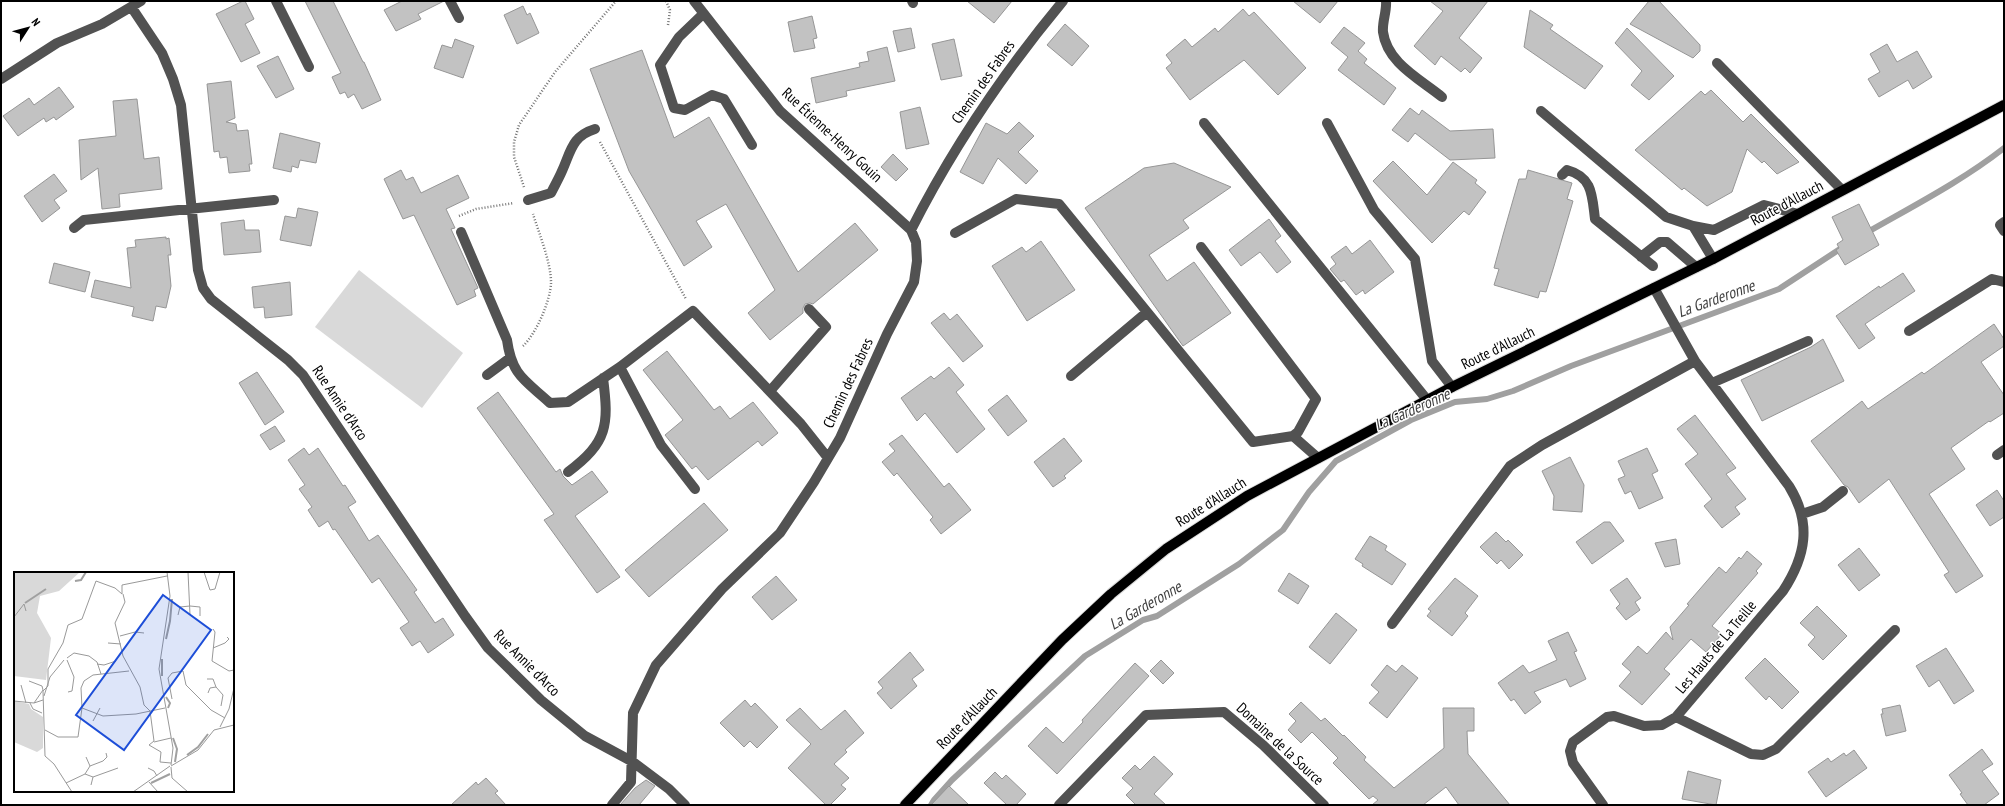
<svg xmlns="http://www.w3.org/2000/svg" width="2005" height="806" font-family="'PT Sans Narrow',sans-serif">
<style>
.green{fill:#d9d9d9}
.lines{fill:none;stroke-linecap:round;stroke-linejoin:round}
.stream{stroke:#a0a0a0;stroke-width:6}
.building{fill:#c2c2c2;stroke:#969696}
.major-casing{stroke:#dbdbdb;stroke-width:12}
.path{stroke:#747474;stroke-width:2.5;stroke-dasharray:1 2;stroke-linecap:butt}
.minor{stroke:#525252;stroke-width:10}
.major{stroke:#000;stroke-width:10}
.labels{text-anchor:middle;stroke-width:3;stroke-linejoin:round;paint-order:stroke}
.street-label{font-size:15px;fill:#000;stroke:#fff}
.water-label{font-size:16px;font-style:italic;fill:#414141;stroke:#fff}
.inset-river{fill:none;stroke:#a0a0a0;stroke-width:2}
.inset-road{fill:none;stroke:#999;stroke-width:1}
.view{fill:#1d4ed8;fill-opacity:0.15;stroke:#1d4ed8;stroke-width:2}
.inset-edge{fill:none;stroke:#000;stroke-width:2}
</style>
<rect width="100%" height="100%" fill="#fff"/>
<!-- green -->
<path class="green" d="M 359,270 L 463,353 L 422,408 L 315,327 Z"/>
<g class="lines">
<!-- stream -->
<path class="stream" d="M 1866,233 C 1913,206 1962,181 2004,148
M 931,805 L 934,800 L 952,780 L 1085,656 L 1143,620 L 1157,616 L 1239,564 L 1283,530 L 1309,492 L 1336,461 L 1411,420 L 1455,402 L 1487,399 L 1513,391 L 1571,366 L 1779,289 L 1843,247"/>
</g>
<!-- building -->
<path class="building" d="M 243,1 L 245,1 L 254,19 L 245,24 L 260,53 L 241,62 L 216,14 Z
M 305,1 L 333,1 L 363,62 L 364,62 L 381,100 L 362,109 L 354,94 L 348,98 L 345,92 L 340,94 L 332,77 L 341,73 Z
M 402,1 L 444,1 L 418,14 L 421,19 L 396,31 L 384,10 Z
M 967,1 L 1012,1 L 994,23 Z
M 1293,1 L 1338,1 L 1320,23 Z
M 1430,1 L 1488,1 L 1459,38 L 1482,58 L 1470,73 L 1465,68 L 1461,72 L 1441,56 L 1435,65 L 1414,46 L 1443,11 Z
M 1649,1 L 1659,1 L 1700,45 L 1700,51 L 1693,58 L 1630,24 Z
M 523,6 L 527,15 L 530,13 L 539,33 L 517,44 L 504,15 Z
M 1243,9 L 1249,16 L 1254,12 L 1306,68 L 1278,95 L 1244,60 L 1190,100 L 1166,68 L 1172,63 L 1166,55 L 1185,39 L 1192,47 L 1215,28 L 1218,32 Z
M 1530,10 L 1553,25 L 1550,29 L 1603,66 L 1585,89 L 1524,47 Z
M 812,16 L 817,38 L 813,39 L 815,48 L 794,52 L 788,22 Z
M 1065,24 L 1089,46 L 1072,66 L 1047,45 Z
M 1344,27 L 1365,43 L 1358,51 L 1367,59 L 1364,63 L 1396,88 L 1384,105 L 1338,70 L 1348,57 L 1331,43 Z
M 911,28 L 915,48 L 898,52 L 893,31 Z
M 1627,28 L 1674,76 L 1649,100 L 1631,85 L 1642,71 L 1615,43 Z
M 455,39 L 474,46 L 463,78 L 434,68 L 442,45 L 452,48 Z
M 954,39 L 962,76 L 941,80 L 932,44 Z
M 1887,44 L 1897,62 L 1917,51 L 1932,77 L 1913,89 L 1908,80 L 1879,97 L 1868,79 L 1880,72 L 1870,54 Z
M 887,47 L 895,81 L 846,91 L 847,96 L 816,103 L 811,78 L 860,67 L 859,63 L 869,61 L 867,52 Z
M 642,50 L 674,138 L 709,117 L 798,272 L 855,223 L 878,250 L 813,304 L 810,303 L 805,304 L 803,308 L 803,313 L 770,340 L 748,313 L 775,290 L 726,204 L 696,221 L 712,247 L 684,266 L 629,171 L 590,69 Z
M 278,56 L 294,89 L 276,98 L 257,66 Z
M 231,81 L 235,118 L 226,122 L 236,124 L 237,131 L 248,130 L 252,164 L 249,164 L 250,171 L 229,173 L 227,157 L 220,158 L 219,151 L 214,152 L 207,84 Z
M 59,87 L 74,107 L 56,120 L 54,117 L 46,122 L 44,118 L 18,136 L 3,116 L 29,98 L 34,105 Z
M 1711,90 L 1743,122 L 1751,114 L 1799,162 L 1777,174 L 1764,161 L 1762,163 L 1747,149 L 1732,192 L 1707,206 L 1684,188 L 1682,190 L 1635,150 L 1701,91 L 1705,95 Z
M 137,99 L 144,159 L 159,157 L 162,189 L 119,194 L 120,207 L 102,209 L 98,168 L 81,180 L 79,140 L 116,136 L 113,101 Z
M 920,107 L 929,144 L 906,149 L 900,112 Z
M 1410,108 L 1419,115 L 1422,110 L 1450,131 L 1493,129 L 1495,158 L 1450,160 L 1415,133 L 1408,142 L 1392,130 Z
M 1019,122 L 1034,136 L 1018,152 L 1038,171 L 1026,184 L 998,158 L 983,184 L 960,172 L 986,123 L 1007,134 Z
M 280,133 L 320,143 L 316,163 L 300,160 L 298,168 L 292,166 L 291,172 L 273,168 Z
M 893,154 L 908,169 L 896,181 L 881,167 Z
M 1393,161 L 1427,195 L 1453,162 L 1477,180 L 1475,183 L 1486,192 L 1469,215 L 1464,211 L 1432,243 L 1373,181 Z
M 1174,163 L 1231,187 L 1183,220 L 1189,228 L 1149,255 L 1167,281 L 1194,262 L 1231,313 L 1183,346 L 1085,208 L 1144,168 Z
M 401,170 L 406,180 L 413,177 L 421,193 L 458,175 L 469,198 L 446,209 L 455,228 L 451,229 L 478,288 L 474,290 L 476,296 L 457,305 L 414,215 L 403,219 L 384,179 Z
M 1528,170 L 1572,183 L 1567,199 L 1573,201 L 1554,266 L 1546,292 L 1540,291 L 1538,298 L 1494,285 L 1499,269 L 1494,268 L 1503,235 L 1519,179 L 1526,179 Z
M 54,174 L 67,191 L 54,200 L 60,208 L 42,222 L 24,196 Z
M 1859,204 L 1879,245 L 1845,265 L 1836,250 L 1839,248 L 1837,244 L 1843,240 L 1832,217 Z
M 298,208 L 318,212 L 311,246 L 280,240 L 285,216 L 296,218 Z
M 1269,219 L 1281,236 L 1275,241 L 1291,262 L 1277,273 L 1260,252 L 1241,266 L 1229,250 Z
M 244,220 L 245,230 L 259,230 L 261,252 L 224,255 L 221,223 Z
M 166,237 L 166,239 L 169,238 L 171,255 L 168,255 L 171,286 L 166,308 L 156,306 L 153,321 L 132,316 L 134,307 L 91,297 L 95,280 L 131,288 L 127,248 L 136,247 L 135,240 Z
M 1370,240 L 1394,272 L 1365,294 L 1363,290 L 1356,295 L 1344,280 L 1341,282 L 1330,269 L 1336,264 L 1331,257 L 1346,246 L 1352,254 Z
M 1041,241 L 1075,290 L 1027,321 L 992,266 L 1022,247 L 1026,252 Z
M 54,263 L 90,272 L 85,292 L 49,283 Z
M 1903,273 L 1915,291 L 1865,324 L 1875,338 L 1859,349 L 1836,316 L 1879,286 L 1880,288 Z
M 290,282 L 292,315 L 265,318 L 264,307 L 254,308 L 252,287 Z
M 944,313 L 950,320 L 957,314 L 983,346 L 963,362 L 931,323 Z
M 1994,324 L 2004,339 L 2004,346 L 1981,362 L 2004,395 L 2004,413 L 1990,422 L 1989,421 L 1951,448 L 1965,469 L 1929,494 L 1983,576 L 1956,593 L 1944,575 L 1949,572 L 1889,479 L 1859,503 L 1848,487 L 1844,485 L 1811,441 L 1862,401 L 1868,409 L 1922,372 L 1924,374 Z
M 1823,339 L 1844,381 L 1762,421 L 1741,380 L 1811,347 Z
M 667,351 L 714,410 L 720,406 L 730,419 L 753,402 L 778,433 L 762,446 L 758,441 L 708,480 L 696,466 L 692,469 L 665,435 L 683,420 L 643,370 Z
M 949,367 L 964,385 L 956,392 L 985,429 L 957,453 L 925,413 L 917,421 L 901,398 L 931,376 L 934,379 Z
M 257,372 L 284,412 L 265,425 L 239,383 Z
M 498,392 L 556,472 L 560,469 L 563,476 L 572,485 L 592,471 L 608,492 L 575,516 L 620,577 L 597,593 L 544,520 L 554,514 L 477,408 Z
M 1007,395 L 1027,421 L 1008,436 L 988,410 Z
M 1695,415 L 1736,468 L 1726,474 L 1746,499 L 1735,507 L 1740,514 L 1722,528 L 1704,506 L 1712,499 L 1685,464 L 1698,454 L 1677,429 Z
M 275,426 L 285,441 L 270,450 L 260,435 Z
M 902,435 L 944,487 L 949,483 L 971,510 L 941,534 L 930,520 L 933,517 L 897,473 L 894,476 L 882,462 L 895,451 L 889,444 Z
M 1064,438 L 1082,461 L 1064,476 L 1066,478 L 1053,487 L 1034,462 Z
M 304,448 L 309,455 L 318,448 L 343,486 L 345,485 L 356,502 L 348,507 L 369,541 L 378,535 L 417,590 L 414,592 L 435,623 L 443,618 L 454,635 L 428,653 L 420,641 L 412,646 L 400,628 L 409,622 L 379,578 L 372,583 L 335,529 L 333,530 L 328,521 L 319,527 L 308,510 L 312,507 L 299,489 L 305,485 L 288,460 Z
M 1647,448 L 1658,471 L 1652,474 L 1663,498 L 1639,509 L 1631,491 L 1625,494 L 1618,479 L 1625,476 L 1618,461 Z
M 1570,457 L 1584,485 L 1582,512 L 1553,510 L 1554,496 L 1542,471 Z
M 1997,490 L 2004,501 L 2004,517 L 1990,526 L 1976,505 Z
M 704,503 L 728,530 L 649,597 L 625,570 Z
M 1604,522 L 1610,522 L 1624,541 L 1592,564 L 1576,542 Z
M 1496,532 L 1506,542 L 1508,540 L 1523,555 L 1509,569 L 1501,560 L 1497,564 L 1480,547 Z
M 1370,536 L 1387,546 L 1385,550 L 1406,564 L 1392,585 L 1362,566 L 1363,564 L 1355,559 Z
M 1676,539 L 1680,564 L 1665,567 L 1655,543 Z
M 1859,548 L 1880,575 L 1859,591 L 1838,565 Z
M 1747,551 L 1762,564 L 1756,571 L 1758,573 L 1712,626 L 1722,634 L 1706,652 L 1691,639 L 1664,669 L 1670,674 L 1642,705 L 1619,686 L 1631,672 L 1622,664 L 1638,646 L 1647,654 L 1666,632 L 1673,640 L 1670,627 L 1689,605 L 1687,604 L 1719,567 L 1726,573 L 1739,557 L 1741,559 Z
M 1289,573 L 1309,586 L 1298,604 L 1278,591 Z
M 776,576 L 797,600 L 772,620 L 752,597 Z
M 1455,578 L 1478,596 L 1465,613 L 1468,616 L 1452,636 L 1427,616 L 1431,611 L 1428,609 Z
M 1627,578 L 1641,598 L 1635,602 L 1640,610 L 1626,620 L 1616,608 L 1620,604 L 1610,590 Z
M 1817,606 L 1847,636 L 1823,660 L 1808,645 L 1815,637 L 1800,623 Z
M 1336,613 L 1357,630 L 1330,664 L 1309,647 Z
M 1568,632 L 1577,651 L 1574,652 L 1586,679 L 1570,687 L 1566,679 L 1534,692 L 1541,702 L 1525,714 L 1514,699 L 1511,701 L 1498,683 L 1523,665 L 1529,673 L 1557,660 L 1548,641 Z
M 1946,648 L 1974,691 L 1954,704 L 1939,680 L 1929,687 L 1916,666 Z
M 910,652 L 924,670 L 912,679 L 917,686 L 891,709 L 877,693 L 883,688 L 878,682 Z
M 1765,658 L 1799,692 L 1782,709 L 1769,696 L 1766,700 L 1745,678 Z
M 1161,660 L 1174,673 L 1163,684 L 1150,671 Z
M 1135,663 L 1149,676 L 1057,774 L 1028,746 L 1046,727 L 1063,743 L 1083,722 L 1082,720 Z
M 1387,665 L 1396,672 L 1402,665 L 1418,678 L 1387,718 L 1369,703 L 1379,692 L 1371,685 Z
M 745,700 L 751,707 L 755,703 L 778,727 L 757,748 L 750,741 L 744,747 L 720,723 Z
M 1301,702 L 1321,721 L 1325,718 L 1343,736 L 1344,735 L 1366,757 L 1364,760 L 1394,788 L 1444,748 L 1443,708 L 1474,708 L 1474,731 L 1467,731 L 1468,754 L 1510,805 L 1459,805 L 1446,787 L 1423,805 L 1372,805 L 1378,800 L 1373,796 L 1369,799 L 1333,763 L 1338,758 L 1312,732 L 1301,743 L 1288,730 L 1296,721 L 1289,714 Z
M 1900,705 L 1906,731 L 1886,736 L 1881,714 L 1883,714 L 1882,709 Z
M 800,708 L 821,730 L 845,710 L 864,733 L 845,750 L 847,752 L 834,764 L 849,778 L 841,785 L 846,789 L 830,805 L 826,805 L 788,768 L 811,744 L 786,720 Z
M 1982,749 L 1993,764 L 1982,771 L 1999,794 L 1984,805 L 1968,805 L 1960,794 L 1962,793 L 1949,775 Z
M 1854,750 L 1867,768 L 1826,797 L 1808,772 L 1828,758 L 1831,762 L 1844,753 L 1846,756 Z
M 1154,756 L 1173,774 L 1154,794 L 1166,805 L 1136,805 L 1126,795 L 1133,788 L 1122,778 L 1135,765 L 1140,770 Z
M 1688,771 L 1721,780 L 1716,805 L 1682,799 Z
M 995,772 L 1002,779 L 1006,775 L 1026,794 L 1016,805 L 1007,805 L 984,783 Z
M 486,778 L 498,791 L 495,793 L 506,805 L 451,805 L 476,782 L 478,785 Z
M 646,780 L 655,786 L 639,805 L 620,805 L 635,788 Z
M 949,786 L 969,805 L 931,805 Z"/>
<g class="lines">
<defs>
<path id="major" d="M 905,805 L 1062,640 L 1111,594 L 1166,549 L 1247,496 L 1452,387 L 1713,259 L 2004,105"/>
</defs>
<!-- major casing -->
<use href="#major" class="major-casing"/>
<!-- path -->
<path class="path" d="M 666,1 L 670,10 L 668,25
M 600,142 L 686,299
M 524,187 L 514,157 L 514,142 L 519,125 L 555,72 L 616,1
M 459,216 L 476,209 L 514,203
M 523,346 C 536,334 551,300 551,282 C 551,263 539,233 533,214"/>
<!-- minor -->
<path class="minor" d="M 276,1 L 309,67
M 450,1 L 459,18
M 694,1 L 780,111 L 911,230
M 912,1 L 913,3
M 1386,1 C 1387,11 1382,22 1383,32 C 1387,63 1420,79 1442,97
M 132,8 L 162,53 L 173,79 L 181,105 L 198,270 L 203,288 L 211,299 L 288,360 L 303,375 L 465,616 L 488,648 L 541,700 L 585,736 L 633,762 L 669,789 L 685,805
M 703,14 L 679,37 L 660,65 L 674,108 L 685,110 L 712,95 L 724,99 L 752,145
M 1717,63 L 1842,190
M 1,79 L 57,43 L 102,24 L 141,1
M 1541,111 L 1666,217 L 1693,226 L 1713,259
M 1204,123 L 1428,401
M 1327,123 L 1374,210 L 1415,259 L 1432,361 L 1452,387
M 1562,175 L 1567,170 C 1593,177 1592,196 1595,219 L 1653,266
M 528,200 L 551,193 C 555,185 559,178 562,171 C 571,151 572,136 595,129
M 2004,222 L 2000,225 L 2004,231
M 1693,226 L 1714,230 L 1764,205 L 1798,214
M 74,228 L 84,220 L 274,200
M 461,232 L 507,340 C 512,376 525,380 550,403 L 568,402 L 620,367 L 693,311 L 801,424 L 828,458
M 955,233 L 1016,199 L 1059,204 L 1253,442 L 1293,436 L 1318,458
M 1201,247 L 1316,399 L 1298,432 L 1293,436
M 1641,257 L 1660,242 L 1667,242 L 1696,267
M 1909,331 L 1992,279 L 2004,282
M 620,367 L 661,445 L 695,489
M 487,375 L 510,358
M 1071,376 L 1147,312
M 1712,383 L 1808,341
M 770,391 L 826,327 L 809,309
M 1997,455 L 2004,450
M 568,472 C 608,442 609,425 603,378
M 1802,514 L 1823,507 L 1843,491
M 1392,624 L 1510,466 L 1542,445 L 1695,361
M 1676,717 L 1751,754 L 1763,755 L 1776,749 L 1895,630
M 612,805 L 631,782 L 633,713 L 656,665 L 722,589 L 780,533 L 814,482 L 840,438 L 887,334 L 914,282 L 917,261 L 916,242 L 911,230 C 953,147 1004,72 1063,1
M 1059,805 L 1146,715 L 1224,712 L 1263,745 L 1324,805
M 1603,805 L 1573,763 L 1570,751 L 1573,742 L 1607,717 L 1614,716 L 1644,726 L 1662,725 L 1676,717 L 1783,591 C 1806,556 1812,523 1789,486 L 1695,361 L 1654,288"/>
<!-- major -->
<use href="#major" class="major"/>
</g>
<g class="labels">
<!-- street labels -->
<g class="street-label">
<text transform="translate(983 82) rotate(-55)" y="5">Chemin des Fabres</text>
<text transform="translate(832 135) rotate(43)" y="5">Rue Étienne-Henry Gouin</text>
<text transform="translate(1787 203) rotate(-28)" y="5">Route d'Allauch</text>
<text transform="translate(1498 348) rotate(-26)" y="5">Route d'Allauch</text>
<text transform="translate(848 383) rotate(-65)" y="5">Chemin des Fabres</text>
<text transform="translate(340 403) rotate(56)" y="5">Rue Annie d'Arco</text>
<text transform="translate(1211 502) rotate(-32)" y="5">Route d'Allauch</text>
<text transform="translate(1716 647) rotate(-50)" y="5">Les Hauts de La Treille</text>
<text transform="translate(527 663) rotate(45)" y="5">Rue Annie d'Arco</text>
<text transform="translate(967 718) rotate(-46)" y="5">Route d'Allauch</text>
<text transform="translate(1280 744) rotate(43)" y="5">Domaine de la Source</text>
</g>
<!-- water labels -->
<g class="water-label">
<text transform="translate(1716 298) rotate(-20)" y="6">La Garderonne</text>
<text transform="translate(1412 409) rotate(-24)" y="6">La Garderonne</text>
<text transform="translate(1145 605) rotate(-30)" y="6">La Garderonne</text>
</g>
</g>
<!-- overview -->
<g transform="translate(14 572)">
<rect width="220" height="220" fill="#fff"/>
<path d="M 0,0 L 66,0 L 45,19 L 26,24 L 23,41 L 37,66 L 32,108 L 0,104 ZM 0,129 L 15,132 L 17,137 L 29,145 L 29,176 L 23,180 L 0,170 Z" fill="#d9d9d9"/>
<path class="inset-river" d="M 61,9 L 67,8 L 72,0M 11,31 L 32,17M 152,67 L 156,49 L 158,27M 148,104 L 148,87M 152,125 L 156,131 L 154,136M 159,166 L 163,177 L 161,190M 173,183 L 184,175 L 194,162M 137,211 L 156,202"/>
<path class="inset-road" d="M 153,0 L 156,24 L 145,97 L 159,176 L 157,193M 174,0 L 176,43M 190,0 L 196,18 L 201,17 L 206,0M 109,22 L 111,30 L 101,51 L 109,84 L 126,115 L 130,133 L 136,139 L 140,169 L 135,173 L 147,180 L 146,190 L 157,191M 164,43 L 166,35 L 176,34 L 186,35 L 186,44M 0,45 L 10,32 L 12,39M 199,57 L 201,60 L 198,89 L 215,99 L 220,98M 106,64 L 121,60 L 130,61M 94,71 L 107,72M 199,76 L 211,71 L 215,67 L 213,65M 53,86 L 60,81 L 75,84 L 83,90 L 87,102M 53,88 L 60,105 L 58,119 L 54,120M 83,92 L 90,93 L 102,89M 36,105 L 50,88M 193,107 L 199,107 L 202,115M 15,109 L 28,114 L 29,118M 7,113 L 12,131M 194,121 L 196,116 L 202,115 L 209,123 L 207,134M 30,124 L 36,105M 158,127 L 154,106 L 158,101 L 169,99 L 172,113 L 197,138 L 211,146M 0,129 L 20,131 L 29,128M 16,131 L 19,137 L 28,141M 20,131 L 29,118M 68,136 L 89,144 L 122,142 L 151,136M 79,149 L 86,136M 206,155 L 215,137 L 220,116M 31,158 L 44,165 L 64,165 L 68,136 L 67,116 L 70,109 L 79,103 L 115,99M 140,170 L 157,166M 76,194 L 89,189 L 93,185 L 92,181M 157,194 L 184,178 L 200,158 L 220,153M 157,195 L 158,206 L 174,220M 134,196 L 140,199 L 143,204M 71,202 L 76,194 L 72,185M 79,205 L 104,196M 135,210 L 144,220M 52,211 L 71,202 L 79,205 L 77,213M 58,220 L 40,192 L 31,184 L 29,119 L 34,114 L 34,97 L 49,71 L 54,53 L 68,47 L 82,9 L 101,16 L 108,22 L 108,13 L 153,4M 119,220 L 156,194"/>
<path class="view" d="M 149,23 L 197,58 L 110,178 L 62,143 Z"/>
<rect width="220" height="220" class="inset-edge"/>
</g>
<!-- border -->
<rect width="2005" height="806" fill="none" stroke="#000000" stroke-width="4"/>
<!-- north arrow -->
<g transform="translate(28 28) rotate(54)" stroke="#ffffff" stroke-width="3" paint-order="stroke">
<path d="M0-3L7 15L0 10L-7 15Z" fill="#000000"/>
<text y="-6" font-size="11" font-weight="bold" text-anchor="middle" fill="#000000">N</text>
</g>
</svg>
